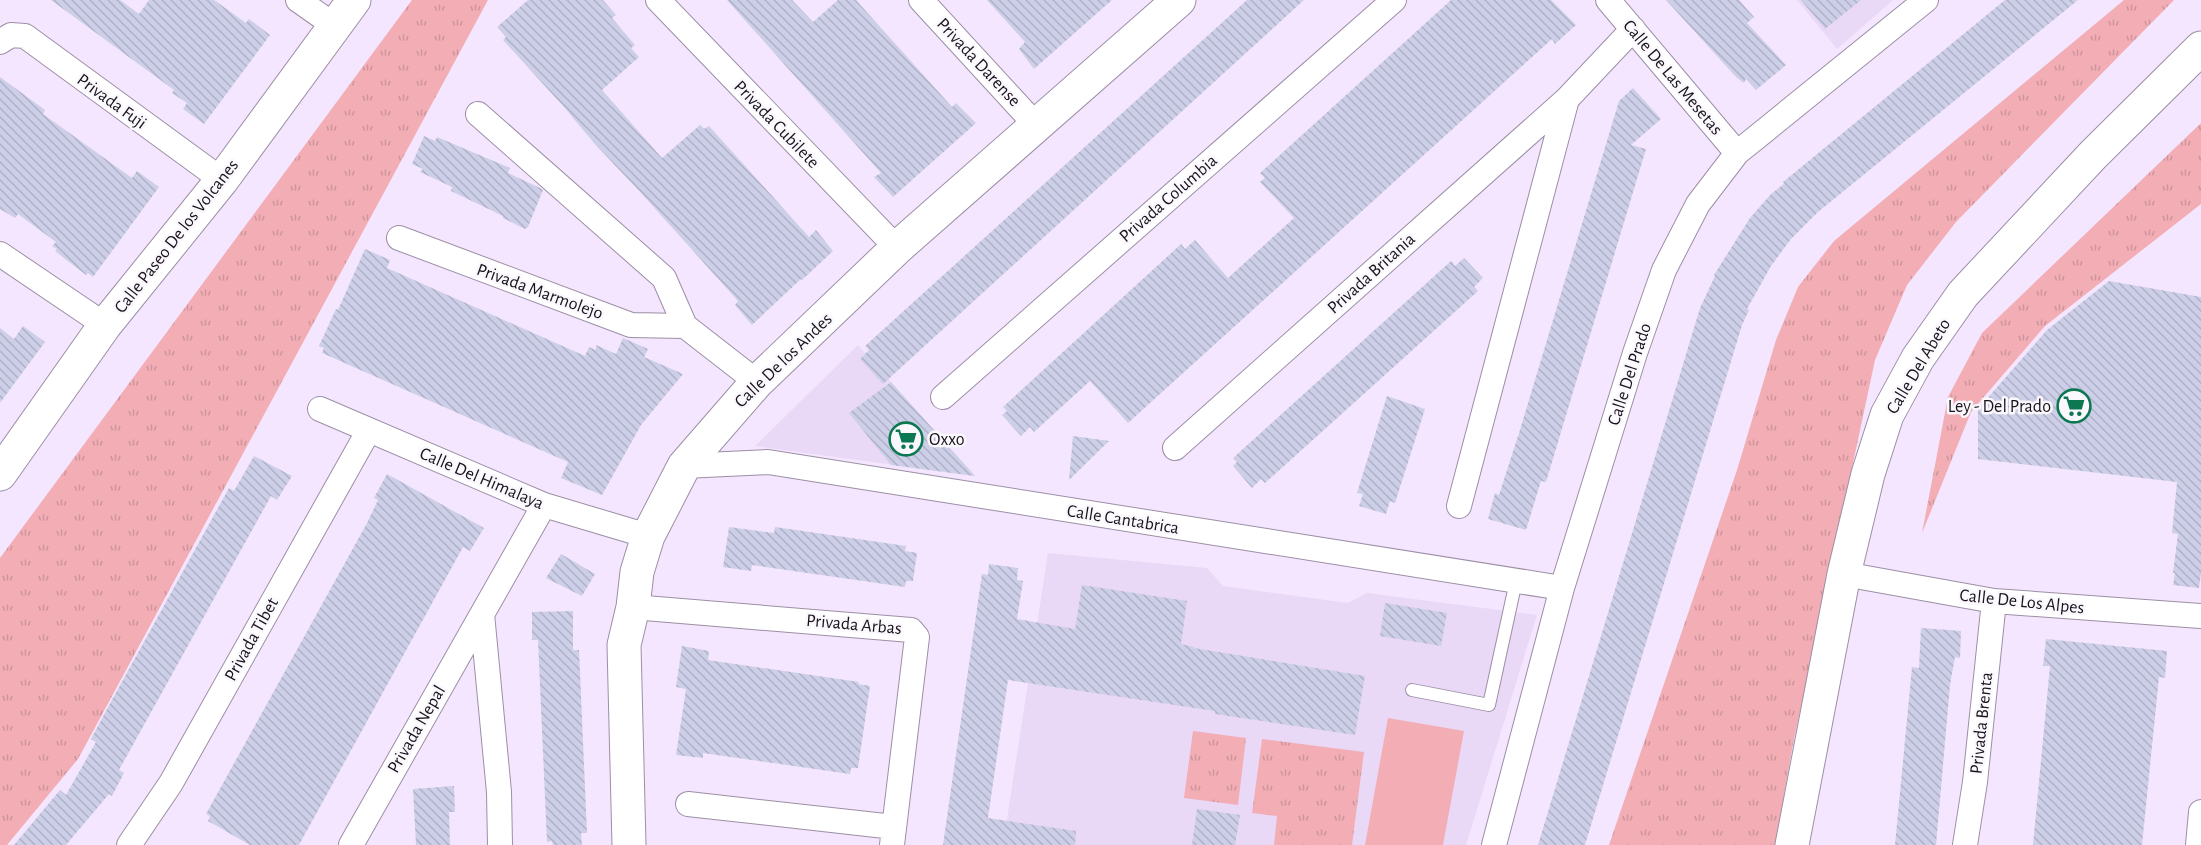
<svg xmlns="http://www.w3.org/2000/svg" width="2201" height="845" font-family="'Alegreya Sans',sans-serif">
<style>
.built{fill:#ead8f7}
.grass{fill:url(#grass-tufts)}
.pitch{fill:#f2adb5}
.building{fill:url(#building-back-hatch)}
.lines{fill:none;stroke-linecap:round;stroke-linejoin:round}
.lane-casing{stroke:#9c8fa5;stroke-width:14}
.street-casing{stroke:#9c8fa5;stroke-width:26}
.secondary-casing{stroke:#9c8fa5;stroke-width:35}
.primary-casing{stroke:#9c8fa5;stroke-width:35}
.lane{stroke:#fff;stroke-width:12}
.street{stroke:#fff;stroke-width:24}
.secondary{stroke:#fff;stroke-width:33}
.primary{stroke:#fff;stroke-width:33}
.labels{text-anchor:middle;stroke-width:5;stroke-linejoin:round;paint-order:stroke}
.street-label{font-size:18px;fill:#18131b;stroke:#fbf8fd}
.poi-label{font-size:18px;fill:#18131b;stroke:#fbf8fd;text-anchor:end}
</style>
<defs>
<pattern id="grass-tufts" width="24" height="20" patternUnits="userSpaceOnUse" patternTransform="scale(1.5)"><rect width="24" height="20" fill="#f2adb5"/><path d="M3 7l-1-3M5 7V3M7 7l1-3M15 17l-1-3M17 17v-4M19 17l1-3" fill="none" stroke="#cf949b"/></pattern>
<pattern id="building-back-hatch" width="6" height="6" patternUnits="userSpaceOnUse" patternTransform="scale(1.5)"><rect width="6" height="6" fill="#cdcfe8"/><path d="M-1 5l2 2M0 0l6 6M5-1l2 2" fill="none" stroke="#afb1c6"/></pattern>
</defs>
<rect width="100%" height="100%" fill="#f4e6fe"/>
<!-- built -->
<path class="built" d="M 1797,0 L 1893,0 L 1837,49 Z
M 858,345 L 891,382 L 975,476 L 755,446 Z
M 1048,553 L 1207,568 L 1223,586 L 1348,603 L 1367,593 L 1537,615 L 1466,845 L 1003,845 Z"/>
<!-- grass -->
<path class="grass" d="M 412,0 L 488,0 L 78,759 L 7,845 L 0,845 L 0,558 Z
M 2124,0 L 2174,0 L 1956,222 L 1907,285 L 1875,360 L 1793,744 L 1775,845 L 1609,845 L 1737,470 L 1776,340 L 1798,287 L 1834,241 Z
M 2201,123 L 2201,204 L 2045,326 L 1971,412 L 1922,533 L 1948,397 L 1982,333 Z
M 1193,731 L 1246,738 L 1238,805 L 1184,798 Z
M 1262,739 L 1364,752 L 1352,845 L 1274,845 L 1277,816 L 1252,813 Z"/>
<!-- pitch -->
<path class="pitch" d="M 1388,718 L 1464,731 L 1443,845 L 1365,845 Z"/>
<!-- building -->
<path class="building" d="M 51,0 L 120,0 L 139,14 L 149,0 L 214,0 L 246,23 L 249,19 L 270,35 L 204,124 L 183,109 L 187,103 L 172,93 L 174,90 Z
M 528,0 L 603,0 L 616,15 L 612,18 L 635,45 L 631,48 L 639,57 L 602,90 L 662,158 L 700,125 L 704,129 L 709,126 L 809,237 L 816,230 L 833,251 L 802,280 L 801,279 L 752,325 L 735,305 L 738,301 L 642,194 L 594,143 L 564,107 L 503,40 L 506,37 L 497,27 Z
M 727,0 L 792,0 L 813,22 L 838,0 L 856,0 L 952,107 L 956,103 L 976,123 L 893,197 L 874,177 L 881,173 Z
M 987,0 L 1112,0 L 1034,69 L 1019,49 L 1025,42 Z
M 1247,0 L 1304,0 L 883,384 L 860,359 L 869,350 L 865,346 Z
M 1451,0 L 1551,0 L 1576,25 L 1555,44 L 1552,39 L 1128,423 L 1090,381 L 1034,432 L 1030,427 L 1021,436 L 1002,415 L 1007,411 L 1003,407 L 1181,244 L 1185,249 L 1195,240 L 1228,278 L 1294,218 L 1260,182 L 1265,178 L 1260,173 Z
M 1666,0 L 1739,0 L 1754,17 L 1747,23 L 1786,65 L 1756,90 L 1746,79 L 1744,83 L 1737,78 Z
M 1801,0 L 1861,0 L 1825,29 Z
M 2005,0 L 2078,0 L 1818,212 L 1791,239 L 1771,266 L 1747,309 L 1749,310 L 1742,325 L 1585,845 L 1538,845 L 1700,308 L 1715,276 L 1714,275 L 1750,218 L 1771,194 L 1784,184 L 1783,182 Z
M 0,77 L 45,110 L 43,114 L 132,178 L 137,171 L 159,187 L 93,277 L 88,273 L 86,275 L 55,251 L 57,249 L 52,246 L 56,242 L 18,214 L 15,218 L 0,209 Z
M 1633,88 L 1661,119 L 1631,145 L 1646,149 L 1546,482 L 1541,481 L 1526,530 L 1488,519 L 1495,493 L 1499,495 L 1519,433 L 1619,101 Z
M 424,136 L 435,141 L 437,137 L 510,168 L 508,173 L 540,188 L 543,190 L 528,227 L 525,229 L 503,218 L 503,216 L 451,191 L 452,187 L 420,172 L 423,169 L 412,164 Z
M 365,249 L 390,260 L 387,268 L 585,356 L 589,347 L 596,350 L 596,345 L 616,354 L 623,338 L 648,349 L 644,357 L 683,374 L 641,425 L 602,495 L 561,478 L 568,462 L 322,353 L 324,348 L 319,346 L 336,309 L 338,310 Z
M 1464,258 L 1483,278 L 1474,287 L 1478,291 L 1274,475 L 1265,483 L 1261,479 L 1252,488 L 1233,466 L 1237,462 L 1233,458 L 1451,261 L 1455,266 Z
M 2109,281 L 2201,297 L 2201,574 L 2199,588 L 2173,585 L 2175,573 L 2173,573 L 2178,534 L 2172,533 L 2177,482 L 1978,459 L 1978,409 L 2047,330 Z
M 23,326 L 45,342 L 0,403 L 0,328 L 14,339 Z
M 891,382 L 975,476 L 891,465 L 849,413 Z
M 1387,396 L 1425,409 L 1395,503 L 1390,501 L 1386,514 L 1359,506 L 1363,494 L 1357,493 Z
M 1073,436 L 1109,441 L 1069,480 Z
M 254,456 L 292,476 L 277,500 L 271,496 L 119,770 L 124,773 L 112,796 L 109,794 L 66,845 L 14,845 L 60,790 L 66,795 L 96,742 L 91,739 L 113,698 L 229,488 L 234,491 Z
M 387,474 L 484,528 L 470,551 L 463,547 L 299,845 L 250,845 L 208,821 L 210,816 L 206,814 L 367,523 L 378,500 L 374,498 Z
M 729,527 L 774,533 L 775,527 L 906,546 L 905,551 L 917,553 L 913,581 L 906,581 L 905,587 L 752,565 L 751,571 L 723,567 Z
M 561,554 L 595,574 L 582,596 L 546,578 Z
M 989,564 L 1018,568 L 1017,580 L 1023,581 L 1017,619 L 1075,629 L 1082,585 L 1187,601 L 1181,644 L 1194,647 L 1194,648 L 1365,676 L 1355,735 L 1215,714 L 1215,711 L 1008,680 L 988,818 L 1076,831 L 1075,845 L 943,845 L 982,574 L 988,575 Z
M 1385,603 L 1447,613 L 1441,646 L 1380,636 Z
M 573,611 L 573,650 L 579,650 L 587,833 L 581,833 L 582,845 L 553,845 L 552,841 L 547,842 L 538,640 L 532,640 L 532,612 Z
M 1921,628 L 1961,631 L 1960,658 L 1955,657 L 1950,685 L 1936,845 L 1895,845 L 1912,667 L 1919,668 Z
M 2046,639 L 2167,651 L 2165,678 L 2159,677 L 2142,845 L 2033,845 L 2050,666 L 2043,666 Z
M 682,646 L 709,651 L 708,660 L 859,682 L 858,684 L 870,686 L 858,768 L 851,768 L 850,774 L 703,753 L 703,758 L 676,755 L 686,689 L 676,687 Z
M 454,786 L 455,812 L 449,812 L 450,845 L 416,845 L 413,789 Z
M 1197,809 L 1240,815 L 1235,845 L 1192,845 Z"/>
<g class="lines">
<defs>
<path id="lane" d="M 1412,690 L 1489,705 L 1516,581"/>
<path id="street" d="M 298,0 L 335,26
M 658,0 L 897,248
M 921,0 L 1036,125
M 1608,0 L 1737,153
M 0,42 L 11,35 L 25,36 L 222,180
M 478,114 L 664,278 L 685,326 L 757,382
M 399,238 L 631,325 L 685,326
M 0,254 L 105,325
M 943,397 L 1394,0
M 320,409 L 544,505 L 648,536
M 1175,448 L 1567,99 L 1633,29
M 684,466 L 768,462 L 1562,588
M 1459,506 L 1567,99
M 1844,574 L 1994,601 L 2201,616
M 633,607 L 911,630 L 917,637 L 892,845
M 482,614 L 499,792 L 500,845
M 688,804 L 894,827
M 129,845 L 171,783 L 369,430
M 351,845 L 544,505
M 1494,845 L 1562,588 L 1635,353 L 1664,270 L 1698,204 L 1737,153 L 1926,0
M 1965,845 L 1975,782 L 1994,601
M 2198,845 L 2201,812"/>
<path id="secondary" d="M 0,474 L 105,325 L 222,180 L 354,0
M 629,845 L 624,645 L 633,607 L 637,572 L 648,536 L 684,466 L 757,382 L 897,248 L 1179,0"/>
<path id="primary" d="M 1792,845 L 1844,574 L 1868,474 L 1887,415 L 1918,358 L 1963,294 L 2093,155 L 2201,48"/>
</defs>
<!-- lane casing -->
<use href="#lane" class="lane-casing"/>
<!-- street casing -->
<use href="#street" class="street-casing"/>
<!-- secondary casing -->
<use href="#secondary" class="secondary-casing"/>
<!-- primary casing -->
<use href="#primary" class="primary-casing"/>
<!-- lane -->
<use href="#lane" class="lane"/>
<!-- street -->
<use href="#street" class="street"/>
<!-- secondary -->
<use href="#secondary" class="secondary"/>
<!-- primary -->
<use href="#primary" class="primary"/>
</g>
<!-- icons -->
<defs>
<symbol id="supermarket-ring" viewBox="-11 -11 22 22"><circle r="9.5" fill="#fbf8fd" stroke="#0b7852" stroke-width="1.5"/><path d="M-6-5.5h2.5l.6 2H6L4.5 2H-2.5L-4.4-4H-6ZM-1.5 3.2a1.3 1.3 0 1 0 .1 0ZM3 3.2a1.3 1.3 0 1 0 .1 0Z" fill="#0b7852"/></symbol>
</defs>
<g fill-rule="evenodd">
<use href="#supermarket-ring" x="2055" y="387" width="38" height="38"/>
<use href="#supermarket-ring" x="887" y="420" width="38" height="38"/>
</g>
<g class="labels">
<!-- street labels -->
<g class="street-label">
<text transform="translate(979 62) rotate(47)" y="6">Privada Darense</text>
<text transform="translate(1673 77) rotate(50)" y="6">Calle De Las Mesetas</text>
<text transform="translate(112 101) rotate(36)" y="6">Privada Fuji</text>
<text transform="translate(777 124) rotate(46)" y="6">Privada Cubilete</text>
<text transform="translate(1168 198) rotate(-41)" y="6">Privada Columbia</text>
<text transform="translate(176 236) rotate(-52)" y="6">Calle Paseo De los Volcanes</text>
<text transform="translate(1371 273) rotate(-42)" y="6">Privada Britania</text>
<text transform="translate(540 291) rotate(20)" y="6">Privada Marmolejo</text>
<text transform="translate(783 360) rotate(-44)" y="6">Calle De los Andes</text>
<text transform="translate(1918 366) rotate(-59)" y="6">Calle Del Abeto</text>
<text transform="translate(1629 374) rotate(-72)" y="6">Calle Del Prado</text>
<text transform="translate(482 478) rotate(23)" y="6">Calle Del Himalaya</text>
<text transform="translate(1123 519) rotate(9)" y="6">Calle Cantabrica</text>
<text transform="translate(2022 601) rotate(6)" y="6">Calle De Los Alpes</text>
<text transform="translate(854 624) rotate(5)" y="6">Privada Arbas</text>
<text transform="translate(251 639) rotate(-61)" y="6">Privada Tibet</text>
<text transform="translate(1981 723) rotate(-84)" y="6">Privada Brenta</text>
<text transform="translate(416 729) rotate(-60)" y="6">Privada Nepal</text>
</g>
<!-- poi labels -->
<g class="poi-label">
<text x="2051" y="412">Ley - Del Prado</text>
<text x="929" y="445" text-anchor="start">Oxxo</text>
</g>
</g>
</svg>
